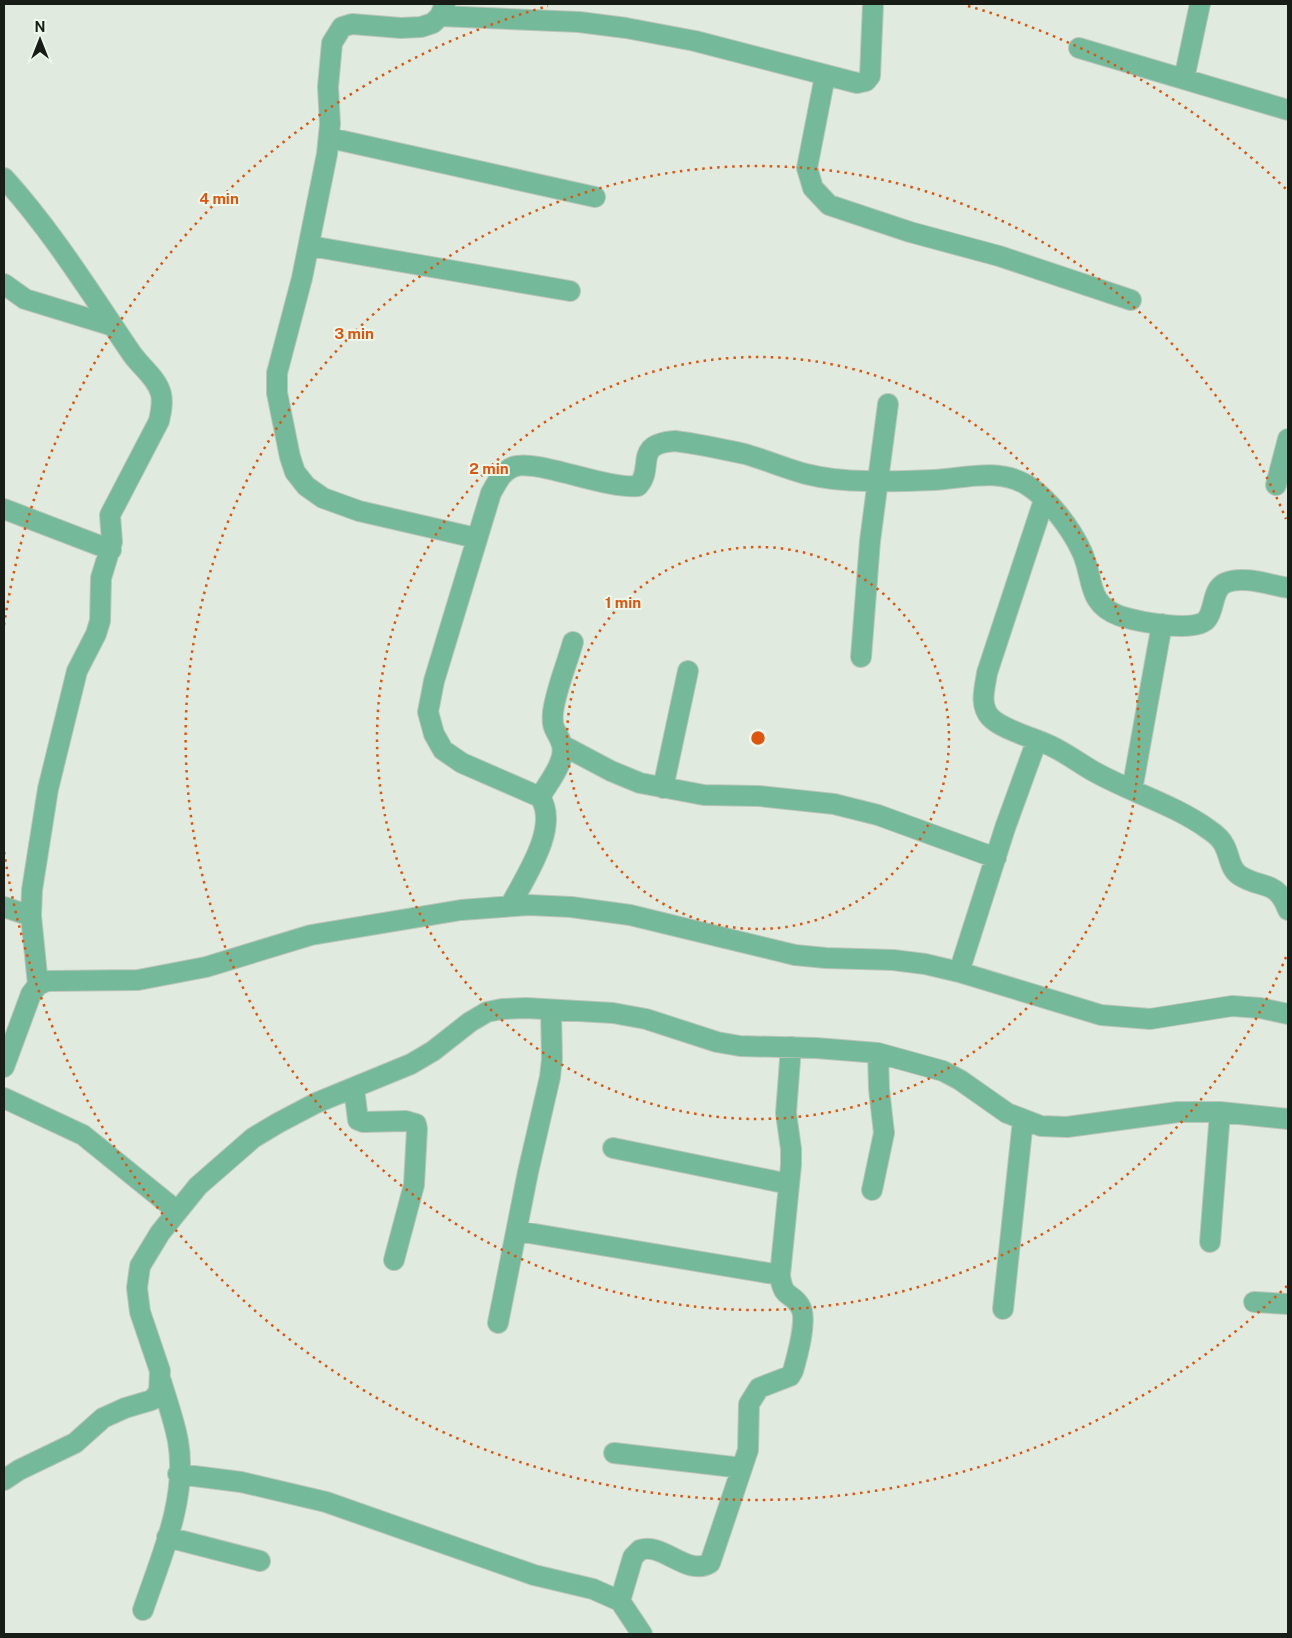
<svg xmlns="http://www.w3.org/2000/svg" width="1292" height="1638" viewBox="0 0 1292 1638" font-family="'Public Sans',sans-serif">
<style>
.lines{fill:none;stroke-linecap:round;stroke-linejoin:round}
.minor-casing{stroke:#bcc5ba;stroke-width:22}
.minor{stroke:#73b99a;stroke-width:20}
.ring{fill:none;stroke:#de560d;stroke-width:2.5;stroke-dasharray:2.5 5}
.centre{fill:#de560d;stroke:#edf8ec;stroke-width:2.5}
.ring-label{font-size:15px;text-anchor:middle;font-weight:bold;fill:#de560d;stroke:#edf8ec;stroke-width:4;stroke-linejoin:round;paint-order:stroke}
</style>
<rect width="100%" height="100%" fill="#e0eade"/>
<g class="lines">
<defs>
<path id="minor" d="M 445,4 L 440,16 L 433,23 L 421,27 L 401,28 L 352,24 L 342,27 L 332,43 L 328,87 L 330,124 L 327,154 L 302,278 L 277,373 L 277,393 L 290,457 L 295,472 L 306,486 L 323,498 L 359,511 L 476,538
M 440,16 L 579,22 L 626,28 L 695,41 L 857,83 L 866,81 L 870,76 L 873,4
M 1079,48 L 1288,110
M 825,76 L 807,168 L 813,188 L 829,205 L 910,232 L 999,256 L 1131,300
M 1184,79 L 1200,4
M 330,138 L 595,197
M 4,178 C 53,232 91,294 132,354 C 141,367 157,378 161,394 C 163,403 161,412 159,421 L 110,515 L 112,542 L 101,578 L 100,621 L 96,634 L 77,671 L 48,789 L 32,890 L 31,916 L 38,985
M 310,246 L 570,291
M 4,284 L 25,299 L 113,326
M 1276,485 L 1288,439
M 1044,500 L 987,673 C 985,688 979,704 990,717 C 1002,730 1035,738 1051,746 C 1066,753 1079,763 1093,771 C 1130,792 1175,805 1208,829 C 1214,833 1221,838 1224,845 C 1230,855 1229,868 1239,875 C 1261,890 1276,878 1288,910
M 4,509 L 111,550
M 861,657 L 870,541 L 888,404
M 562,745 L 611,771 L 640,783 L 704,795 L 759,796 L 834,804 L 878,815 L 996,858
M 663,788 L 688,671
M 1132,790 L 1162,624
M 540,797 C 548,783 566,762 562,745 C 558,730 551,732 553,712 C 556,689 567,664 573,642
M 510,906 C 525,877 560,827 540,797 L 462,763 L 443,750 L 434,734 L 428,712 L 434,681 L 491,493 C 497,483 501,472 513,467 C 535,458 607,490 638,486 C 655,468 632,444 675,441 C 698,444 722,449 745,454 C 766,460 786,469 806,474 C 826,479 846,481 866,481 C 889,482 912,481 934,480 C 965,478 999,468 1027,485 C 1049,499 1071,528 1082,552 C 1094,578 1086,604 1120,616 C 1136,621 1197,634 1207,619 C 1215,609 1212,589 1225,583 C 1243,575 1270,585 1288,588
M 4,907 L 31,916
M 959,972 L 1005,828 L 1037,740
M 4,1067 L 31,994 L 38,985 L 47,981 L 138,980 L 206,967 L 311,935 L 461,910 L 529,905 L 571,907 L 630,915 L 795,955 L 826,958 L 893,960 L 925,964 L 959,972 L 1101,1015 L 1150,1019 L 1232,1006 L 1260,1008 L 1288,1014
M 354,1088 L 358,1120 L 363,1122 L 406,1121 L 416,1124 L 417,1129 L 414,1185 L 394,1260
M 4,1098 L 83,1135 L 177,1211
M 613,1148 L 789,1184
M 872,1190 L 884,1133 L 879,1089 L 878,1053
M 517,1231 L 780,1275
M 1210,1242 L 1220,1112
M 1254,1302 L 1288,1304
M 1003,1309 L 1023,1120
M 498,1323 L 528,1172 L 550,1077 L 552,1059 L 551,1010
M 614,1453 L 742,1468
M 178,1474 L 241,1482 L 326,1502 L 534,1575 L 593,1589 L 620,1601 L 642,1634
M 4,1480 L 19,1470 L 75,1443 L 103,1418 L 125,1408 L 152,1400 L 159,1392 L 160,1371 L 140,1312 L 137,1288 L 140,1266 L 160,1233 L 198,1186 L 253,1138 L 278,1123 L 316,1103 L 411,1064 L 433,1051 L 470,1022 L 487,1012 L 502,1009 L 526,1008 L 613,1013 L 646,1019 L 717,1042 L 740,1046 L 816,1048 L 878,1053 L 943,1071 L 960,1080 L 1007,1113 L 1041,1126 L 1067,1127 L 1178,1112 L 1220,1112 L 1288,1119
M 167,1537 L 260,1561
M 620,1601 L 633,1557 L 640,1550 C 663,1542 687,1577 710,1563 L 748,1450 L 749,1404 L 759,1388 L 790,1376 L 793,1371 C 797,1357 808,1318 800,1306 C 791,1291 783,1300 780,1275 L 791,1165 L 791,1149 L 786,1113 L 791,1047
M 143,1610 C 161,1557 188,1498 178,1441 C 174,1420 167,1401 161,1381"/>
</defs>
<!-- minor casing -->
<use href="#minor" class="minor-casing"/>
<!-- minor -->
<use href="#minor" class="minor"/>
</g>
<!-- distance rings -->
<g class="ring">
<circle cx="758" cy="738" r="191"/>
<circle cx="758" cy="738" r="381"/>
<path d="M1286 957A572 572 0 1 1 1286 519"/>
<path d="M1287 1286A762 762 0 0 1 4 851M4 625A762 762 0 0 1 548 6M968 6A762 762 0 0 1 1287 190"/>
</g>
<circle cx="758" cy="738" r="8" class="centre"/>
<g class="ring-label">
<text x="219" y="204">4 min</text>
<text x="354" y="339">3 min</text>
<text x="489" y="474">2 min</text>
<text x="623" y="608">1 min</text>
</g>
<!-- border -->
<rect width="1292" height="1638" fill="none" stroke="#191d18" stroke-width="10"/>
<!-- north arrow -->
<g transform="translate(40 40)" stroke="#edf8ec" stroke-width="4" paint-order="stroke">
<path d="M0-4L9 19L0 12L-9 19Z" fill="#191d18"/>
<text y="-8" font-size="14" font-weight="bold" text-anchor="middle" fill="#191d18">N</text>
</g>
</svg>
